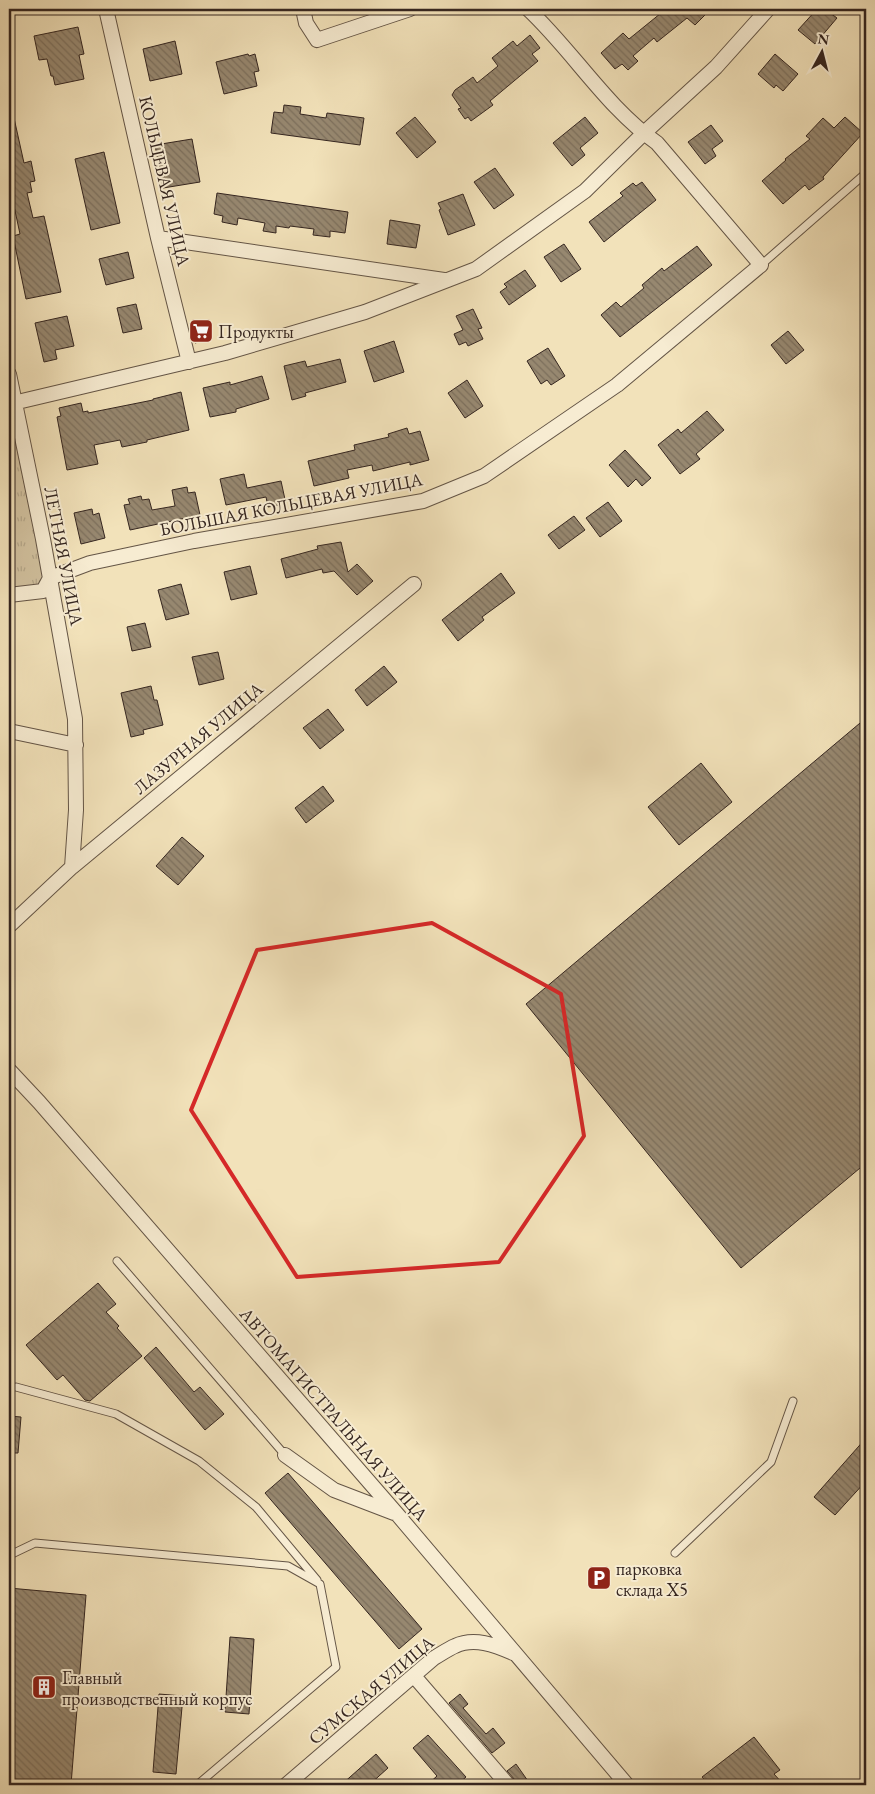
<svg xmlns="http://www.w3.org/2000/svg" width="875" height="1794" viewBox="0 0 875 1794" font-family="'EB Garamond',serif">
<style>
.grass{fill:url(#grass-tufts);stroke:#847460}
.building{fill:url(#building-back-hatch);stroke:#352620}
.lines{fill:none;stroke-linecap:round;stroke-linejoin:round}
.service-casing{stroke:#645546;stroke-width:9}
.minor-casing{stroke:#645546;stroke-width:16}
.service{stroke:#f7ecd2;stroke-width:7}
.minor{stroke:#f7ecd2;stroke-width:14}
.marked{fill:none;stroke:#d62828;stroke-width:4;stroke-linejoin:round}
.labels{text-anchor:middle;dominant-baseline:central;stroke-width:4;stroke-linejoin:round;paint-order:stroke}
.street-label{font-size:18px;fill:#352620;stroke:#f7ecd2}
.poi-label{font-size:18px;fill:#352620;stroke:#f7ecd2;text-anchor:start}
</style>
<defs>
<pattern id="grass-tufts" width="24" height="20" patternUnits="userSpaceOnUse" patternTransform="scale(1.25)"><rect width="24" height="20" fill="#d2c2a0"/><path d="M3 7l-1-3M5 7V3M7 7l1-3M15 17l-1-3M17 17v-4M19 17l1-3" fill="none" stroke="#b5a78a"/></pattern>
<pattern id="building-back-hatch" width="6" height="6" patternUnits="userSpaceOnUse" patternTransform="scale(1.25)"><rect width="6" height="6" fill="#978870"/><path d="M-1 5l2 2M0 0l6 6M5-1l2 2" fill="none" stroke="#7c6f5c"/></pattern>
</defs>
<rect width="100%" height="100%" fill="#f2e2ba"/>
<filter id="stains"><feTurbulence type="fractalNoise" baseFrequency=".004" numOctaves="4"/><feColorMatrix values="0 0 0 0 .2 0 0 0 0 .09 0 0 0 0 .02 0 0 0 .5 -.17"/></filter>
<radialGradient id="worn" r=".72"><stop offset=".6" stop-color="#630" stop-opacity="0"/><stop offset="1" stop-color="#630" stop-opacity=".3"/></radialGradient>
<!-- grass -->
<path class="grass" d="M 12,425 L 48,595 L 9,600 L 9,426 Z"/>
<!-- building -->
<path class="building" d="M 666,9 L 711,9 L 695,25 L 687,18 L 657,42 L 654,38 L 633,56 L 638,61 L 628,70 L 622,64 L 615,69 L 601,53 L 623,33 L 629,39 Z
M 817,9 L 825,9 L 837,18 L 815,44 L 798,30 Z
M 78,27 L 84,54 L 79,55 L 84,79 L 55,85 L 53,76 L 51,76 L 47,59 L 39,60 L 34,36 Z
M 530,35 L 540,48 L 532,54 L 538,61 L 490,101 L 493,105 L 471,121 L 468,117 L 465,119 L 458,109 L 461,108 L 452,95 L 455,90 L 473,77 L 477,83 L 498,66 L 492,58 L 513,41 L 517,46 Z
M 175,41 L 182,74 L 150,81 L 143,49 Z
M 248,54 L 249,56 L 255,54 L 259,71 L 254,72 L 257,86 L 224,94 L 216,62 Z
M 775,54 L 798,74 L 783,91 L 776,85 L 774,88 L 758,74 Z
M 284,105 L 301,107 L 300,114 L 326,118 L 327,113 L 364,118 L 360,145 L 271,133 L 274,112 L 283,113 Z
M 415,117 L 436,142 L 417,158 L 396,133 Z
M 585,117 L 598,133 L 580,148 L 585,155 L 572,166 L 553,143 Z
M 845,117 L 863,133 L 823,177 L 824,179 L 809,190 L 805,185 L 783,204 L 762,181 L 786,160 L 785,159 L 810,139 L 806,136 L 823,118 L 834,128 Z
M 9,118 L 14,118 L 24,163 L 31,161 L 35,181 L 30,182 L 32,192 L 27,193 L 33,218 L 44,216 L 61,292 L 26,299 L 13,236 L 20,234 L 14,206 L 9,207 Z
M 711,125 L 723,141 L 712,149 L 716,156 L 705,164 L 688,142 Z
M 192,139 L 200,182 L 163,188 L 155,145 Z
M 104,152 L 120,223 L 91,230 L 75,159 Z
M 495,168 L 514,195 L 494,209 L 474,182 Z
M 642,182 L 656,200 L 604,242 L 589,222 L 623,196 L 620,193 L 633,183 L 636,186 Z
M 217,193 L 348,212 L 345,233 L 330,231 L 330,237 L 313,235 L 314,229 L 290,226 L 289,228 L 276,226 L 276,233 L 263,231 L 265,223 L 238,218 L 237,225 L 222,222 L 223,216 L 214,214 Z
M 463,194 L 475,225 L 448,235 L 439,210 L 441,209 L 438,203 Z
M 390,220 L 420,225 L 416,248 L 387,244 Z
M 564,244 L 581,269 L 561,282 L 544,257 Z
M 697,246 L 712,265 L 620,337 L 601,315 L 616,302 L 621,307 L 644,288 L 642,285 L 662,268 L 664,271 Z
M 128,252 L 134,278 L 106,285 L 99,259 Z
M 525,270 L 536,286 L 509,305 L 500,292 L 507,287 L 504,284 Z
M 136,304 L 142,329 L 123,333 L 117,308 Z
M 473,309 L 482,328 L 478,329 L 483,339 L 468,346 L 466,342 L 459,345 L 454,334 L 463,330 L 456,316 Z
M 67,316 L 74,346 L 55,350 L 57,359 L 44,362 L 35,323 Z
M 204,320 L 209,339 L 195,343 L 190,323 Z
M 788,331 L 804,350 L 786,364 L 771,345 Z
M 394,341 L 404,372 L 374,382 L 364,351 Z
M 548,348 L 565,376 L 551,385 L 547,380 L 541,384 L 527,361 Z
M 340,359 L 346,382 L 305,393 L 306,396 L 292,400 L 284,366 L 305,361 L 307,367 Z
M 262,376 L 269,399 L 236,409 L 236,412 L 210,417 L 203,388 L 230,382 L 230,385 Z
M 467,380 L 483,406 L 465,418 L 448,393 Z
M 181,392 L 189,430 L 147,440 L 147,442 L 122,447 L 120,440 L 94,445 L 98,464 L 67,470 L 57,417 L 61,416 L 59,408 L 81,403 L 83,412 L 88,411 L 88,413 L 153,400 L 153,399 Z
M 707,411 L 724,430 L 696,454 L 700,459 L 680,474 L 658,445 L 678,429 L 681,433 Z
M 407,428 L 409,434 L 420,431 L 429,460 L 410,465 L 410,462 L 373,471 L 372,465 L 347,470 L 349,478 L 314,486 L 308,461 L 355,450 L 354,445 L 389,437 L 388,434 Z
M 625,450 L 651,478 L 642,486 L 636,479 L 628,487 L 609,465 Z
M 244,474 L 247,488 L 281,481 L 286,504 L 268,507 L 266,497 L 226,505 L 220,479 Z
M 187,487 L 188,493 L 195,492 L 200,515 L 130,530 L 124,505 L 130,504 L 128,499 L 141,496 L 142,500 L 149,499 L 152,510 L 175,506 L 172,490 Z
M 608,502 L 622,521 L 600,537 L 586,518 Z
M 92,509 L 93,515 L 99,513 L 105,538 L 81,544 L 74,513 Z
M 574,516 L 585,530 L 559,549 L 548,535 Z
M 341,542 L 348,572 L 357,564 L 373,581 L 357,595 L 334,571 L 323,573 L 322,569 L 286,578 L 281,559 L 318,549 L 317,546 Z
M 250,566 L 257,594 L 231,600 L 224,572 Z
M 501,573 L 515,593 L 482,617 L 484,620 L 458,641 L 442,620 Z
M 181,584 L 189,614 L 166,620 L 158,590 Z
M 145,623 L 151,647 L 132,651 L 127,627 Z
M 218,652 L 224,679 L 199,685 L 192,657 Z
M 384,666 L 397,682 L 367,706 L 355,690 Z
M 151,686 L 154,700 L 157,700 L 163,725 L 143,730 L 144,734 L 131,737 L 121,693 Z
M 328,709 L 344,730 L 320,749 L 303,728 Z
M 866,718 L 866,1163 L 741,1268 L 526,1004 Z
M 701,763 L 732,802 L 679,845 L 648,807 Z
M 323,786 L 334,801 L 306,823 L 295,808 Z
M 182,837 L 204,856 L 178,885 L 156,866 Z
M 98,1283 L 116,1304 L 106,1312 L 119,1326 L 117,1328 L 142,1356 L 90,1401 L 85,1400 L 63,1375 L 57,1380 L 26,1345 Z
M 156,1347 L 194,1392 L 200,1387 L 224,1414 L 205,1430 L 144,1358 Z
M 9,1416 L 21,1417 L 18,1453 L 9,1453 Z
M 866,1438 L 866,1481 L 835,1515 L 814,1497 Z
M 288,1473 L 422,1629 L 399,1649 L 265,1493 Z
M 9,1588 L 86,1595 L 71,1785 L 9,1780 Z
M 230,1637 L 254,1639 L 249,1714 L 225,1712 Z
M 159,1694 L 183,1696 L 176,1774 L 153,1772 Z
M 460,1694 L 468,1704 L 463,1708 L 486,1734 L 493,1728 L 505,1743 L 492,1753 L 449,1703 Z
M 428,1735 L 466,1777 L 457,1785 L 427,1785 L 437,1776 L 413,1748 Z
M 754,1737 L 780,1770 L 774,1774 L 784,1785 L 709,1785 L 702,1777 Z
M 376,1754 L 388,1768 L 369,1785 L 341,1785 Z
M 516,1764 L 528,1781 L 522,1785 L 517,1785 L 515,1780 L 507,1771 Z"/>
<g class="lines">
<defs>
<path id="service" d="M 761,265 L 866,173
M 117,1261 L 285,1455
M 16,1387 L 116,1414 L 199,1461 L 256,1507 L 317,1580
M 675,1553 L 771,1462 L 793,1401
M 9,1554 L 12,1554 L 35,1543 L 288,1566 L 320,1584 L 336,1667 L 197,1785"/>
<path id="minor" d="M 106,9 L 158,238 L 189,362
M 303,9 L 306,23 L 317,40 L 410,9
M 158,238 L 444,280
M 9,374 L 43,539 L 75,719 L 76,810 L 72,867
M 9,404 L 225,353 L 365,312 L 476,269 L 585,191 L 644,133 L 716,67 L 768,9
M 9,595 L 43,591 L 50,578 L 90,563 L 194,541 L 423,501 L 484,476 L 617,385 L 761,265 L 657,143 C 606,107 573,51 528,9
M 9,731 L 76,745
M 9,926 L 72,867 L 414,584
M 9,1070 L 39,1102 L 397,1514 L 627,1785
M 285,1455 L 334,1490 L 394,1513
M 414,1676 L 508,1785
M 286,1785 L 434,1658 C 441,1654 448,1649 455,1646 C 474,1637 495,1645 513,1653"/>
</defs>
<!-- service casing -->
<use href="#service" class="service-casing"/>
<!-- minor casing -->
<use href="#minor" class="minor-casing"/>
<!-- service -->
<use href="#service" class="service"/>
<!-- minor -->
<use href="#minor" class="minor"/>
</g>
<!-- marked area -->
<path class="marked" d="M 432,923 L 561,994 L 584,1136 L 499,1262 L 297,1277 L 191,1110 L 257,950 Z"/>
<!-- icons -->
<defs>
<symbol id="supermarket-square" viewBox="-11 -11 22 22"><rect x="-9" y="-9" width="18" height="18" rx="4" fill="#8f2418" stroke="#f7ecd2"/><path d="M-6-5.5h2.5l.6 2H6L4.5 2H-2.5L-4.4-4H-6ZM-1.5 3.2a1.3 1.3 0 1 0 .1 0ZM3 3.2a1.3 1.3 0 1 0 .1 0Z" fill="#fff"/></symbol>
<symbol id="parking-square" viewBox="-11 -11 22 22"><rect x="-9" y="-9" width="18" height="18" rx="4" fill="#8f2418" stroke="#f7ecd2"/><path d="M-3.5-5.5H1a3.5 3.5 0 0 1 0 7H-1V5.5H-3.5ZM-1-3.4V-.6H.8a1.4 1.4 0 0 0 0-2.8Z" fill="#fff"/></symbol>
<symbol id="building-square" viewBox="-11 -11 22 22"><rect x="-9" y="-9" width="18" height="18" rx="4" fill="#8f2418" stroke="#f7ecd2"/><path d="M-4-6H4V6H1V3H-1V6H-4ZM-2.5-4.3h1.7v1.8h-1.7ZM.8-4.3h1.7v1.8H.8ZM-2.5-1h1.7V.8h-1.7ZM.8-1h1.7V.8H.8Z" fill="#fff"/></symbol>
</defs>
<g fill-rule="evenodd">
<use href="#supermarket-square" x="187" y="317" width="28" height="28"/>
<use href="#parking-square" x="585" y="1564" width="28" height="28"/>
<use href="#building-square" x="30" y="1673" width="28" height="28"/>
</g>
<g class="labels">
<!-- street labels -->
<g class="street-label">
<text transform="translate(165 181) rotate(77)">КОЛЬЦЕВАЯ УЛИЦА</text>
<text transform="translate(291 504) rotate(-11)">БОЛЬШАЯ КОЛЬЦЕВАЯ УЛИЦА</text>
<text transform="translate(64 556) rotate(79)">ЛЕТНЯЯ УЛИЦА</text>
<text transform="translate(198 738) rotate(-40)">ЛАЗУРНАЯ УЛИЦА</text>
<text transform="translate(334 1414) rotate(49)">АВТОМАГИСТРАЛЬНАЯ УЛИЦА</text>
<text transform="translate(371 1690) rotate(-40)">СУМСКАЯ УЛИЦА</text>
</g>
<!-- poi labels -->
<g class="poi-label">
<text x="218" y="331">Продукты</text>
<text x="616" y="1568">парковка<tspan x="616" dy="21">склада X5</tspan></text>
<text x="62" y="1677">Главный<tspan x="62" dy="21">производственный корпус</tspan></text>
</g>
</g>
<!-- margin -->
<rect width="875" height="1794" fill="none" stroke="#f2e2ba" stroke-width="30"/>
<rect x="10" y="10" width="855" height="1774" fill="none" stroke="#352620" stroke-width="2.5"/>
<rect x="15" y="15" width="845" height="1764" fill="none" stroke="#352620"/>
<!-- north arrow -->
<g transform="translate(822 52) rotate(7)" stroke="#f7ecd2" stroke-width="4" paint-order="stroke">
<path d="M0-4L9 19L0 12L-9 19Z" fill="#352620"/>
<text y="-8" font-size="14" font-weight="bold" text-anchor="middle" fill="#352620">N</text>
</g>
<rect width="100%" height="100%" filter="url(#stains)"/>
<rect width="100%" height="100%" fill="url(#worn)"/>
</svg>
